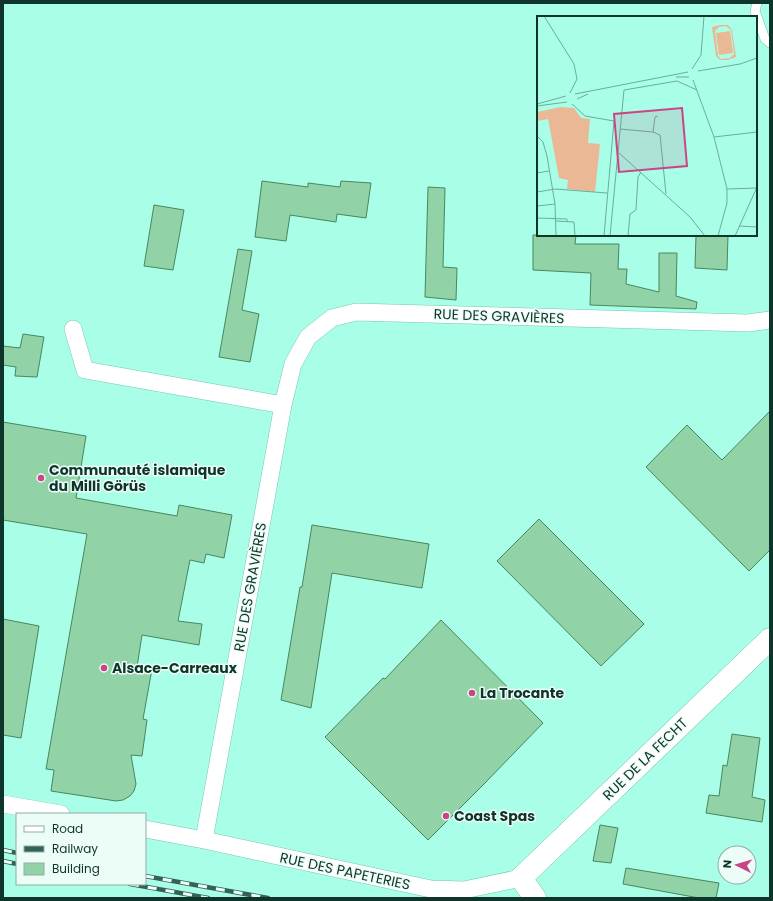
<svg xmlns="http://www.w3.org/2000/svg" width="773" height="901" viewBox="0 0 773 901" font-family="Poppins,sans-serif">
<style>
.building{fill:#91d2a7;stroke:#48875f}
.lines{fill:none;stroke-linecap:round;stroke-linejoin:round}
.service-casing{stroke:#73c8b1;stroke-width:10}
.minor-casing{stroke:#73c8b1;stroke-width:18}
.tertiary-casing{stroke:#73c8b1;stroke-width:23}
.service{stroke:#fff;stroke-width:9}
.minor{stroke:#fff;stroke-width:17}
.tertiary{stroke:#fff;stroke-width:22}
.rail-casing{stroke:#326356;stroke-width:4.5}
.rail{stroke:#ecfcf6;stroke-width:3;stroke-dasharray:9;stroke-linecap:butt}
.poi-dot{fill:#cb4585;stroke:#ecfcf6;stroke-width:1.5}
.labels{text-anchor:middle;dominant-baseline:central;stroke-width:3;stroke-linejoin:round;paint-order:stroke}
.street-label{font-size:14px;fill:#0f342b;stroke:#ecfcf6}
.poi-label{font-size:14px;font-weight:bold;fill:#0f342b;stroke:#ecfcf6;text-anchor:start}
.inset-road{fill:none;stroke:#6bad9b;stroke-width:1}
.view{fill:#cb4585;fill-opacity:0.15;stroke:#cb4585;stroke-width:2}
.inset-edge{fill:none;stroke:#0f342b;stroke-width:2}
</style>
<rect width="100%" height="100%" fill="#a8fee6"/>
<!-- building -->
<path class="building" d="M 262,181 L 308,187 L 308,183 L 340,187 L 341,181 L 371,183 L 366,218 L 337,214 L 336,222 L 290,215 L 286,241 L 255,237 Z
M 428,187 L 445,188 L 443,267 L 457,268 L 456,300 L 425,297 Z
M 154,205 L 184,210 L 173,270 L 144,266 Z
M 533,235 L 576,235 L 575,244 L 619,244 L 618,269 L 627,269 L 626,284 L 659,292 L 659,253 L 677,253 L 676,296 L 697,302 L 696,309 L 590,305 L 591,273 L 533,270 Z
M 696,235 L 728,235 L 727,270 L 695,268 Z
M 238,249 L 252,251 L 242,310 L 259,314 L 250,362 L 219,357 Z
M 23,334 L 44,337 L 37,377 L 15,376 L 16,367 L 3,365 L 3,346 L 20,348 Z
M 770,411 L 770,550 L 749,571 L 646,467 L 687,425 L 722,460 Z
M 3,422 L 86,436 L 76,498 L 177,516 L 179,505 L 232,515 L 224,558 L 206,554 L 204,563 L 190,560 L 178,621 L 202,624 L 199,645 L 142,635 L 137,667 L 152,669 L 143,719 L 147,720 L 142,756 L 131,755 L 136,784 L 134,791 L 130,796 L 123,800 L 116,801 L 51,791 L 54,770 L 46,769 L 87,534 L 3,520 Z
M 539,519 L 644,624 L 601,666 L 497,561 Z
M 312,525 L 429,544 L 422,588 L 332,573 L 311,708 L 281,700 L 300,587 L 302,587 Z
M 3,619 L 39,626 L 21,738 L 3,735 Z
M 441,620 L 543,723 L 485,783 L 428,840 L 325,737 L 383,678 L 385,679 Z
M 732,734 L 760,738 L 752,797 L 765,800 L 762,822 L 706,813 L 709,795 L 719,796 L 723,765 L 727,766 Z
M 600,825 L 618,828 L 611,863 L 593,861 Z
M 626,868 L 719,883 L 716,898 L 699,898 L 623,884 Z"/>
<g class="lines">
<defs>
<path id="service" d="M 757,3 L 755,11 L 765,39 L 770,43"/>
<path id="minor" d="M 73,329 L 85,370 L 283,405
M 3,804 L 61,814
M 145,829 L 204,840 L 431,889 L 464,890 L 521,878
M 204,840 L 283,405 L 293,364 L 308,337 L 332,318 L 356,312 L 748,323 L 770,320"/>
<path id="tertiary" d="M 535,898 L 521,878 L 770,639"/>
</defs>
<!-- service casing -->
<use href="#service" class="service-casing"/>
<!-- minor casing -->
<use href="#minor" class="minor-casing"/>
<!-- tertiary casing -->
<use href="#tertiary" class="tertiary-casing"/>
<!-- service -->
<use href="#service" class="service"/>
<!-- minor -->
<use href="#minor" class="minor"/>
<!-- tertiary -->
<use href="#tertiary" class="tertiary"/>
<defs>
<path id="rail" d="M 3,850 L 17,853
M 3,861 L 17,864
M 145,876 L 268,898
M 130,884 L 208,898"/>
</defs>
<!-- rail casing -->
<use href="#rail" class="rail-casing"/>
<!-- rail -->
<use href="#rail" class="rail"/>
</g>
<!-- markers -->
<g class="poi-dot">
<circle cx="41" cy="478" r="4"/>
<circle cx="104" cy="668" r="4"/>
<circle cx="472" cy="693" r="4"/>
<circle cx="446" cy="816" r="4"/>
</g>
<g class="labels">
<!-- street labels -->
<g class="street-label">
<text transform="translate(499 316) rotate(2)">RUE DES GRAVIÈRES</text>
<text transform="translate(250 587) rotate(-80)">RUE DES GRAVIÈRES</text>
<text transform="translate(645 759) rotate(-44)">RUE DE LA FECHT</text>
<text transform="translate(345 871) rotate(12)">RUE DES PAPETERIES</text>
</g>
<!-- poi labels -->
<g class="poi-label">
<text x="49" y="470">Communauté islamique<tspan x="49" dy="16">du Milli Görüs</tspan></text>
<text x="112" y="668">Alsace-Carreaux</text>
<text x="480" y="693">La Trocante</text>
<text x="454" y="816">Coast Spas</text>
</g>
</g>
<!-- overview -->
<g transform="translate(537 16)">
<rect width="220" height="220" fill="#a8fee6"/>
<path d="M 183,9 L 191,9 L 195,14 L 199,41 L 191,44 L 183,44 L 179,40 L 175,11 ZM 189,10 L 194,14 L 197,38 L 193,42 L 184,43 L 181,40 L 178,15 L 182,11 ZM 193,15 L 196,37 L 182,39 L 179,17 ZM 24,91 L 37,92 L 44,102 L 53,103 L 51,127 L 63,128 L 58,176 L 30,173 L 31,164 L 22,162 L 11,103 L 0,105 L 0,96 Z" fill="#ebb896" fill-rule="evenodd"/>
<path class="inset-road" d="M 7,0 L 37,48 L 40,63 L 33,77M 155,53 L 164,39 L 167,0M 161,55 L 203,48 L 220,42M 139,61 L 152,61M 156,64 L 177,121 L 190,173 L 190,187 L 181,220M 38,78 L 151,56M 40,83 L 51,78M 0,88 L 29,80M 35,88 L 48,100 L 77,105 L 67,220M 0,90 L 30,86M 83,113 L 116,116 L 123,119 L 129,178M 116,116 L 118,101 L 121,100M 0,120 L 6,126 L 10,140 L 18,188 L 19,220M 177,121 L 220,116M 82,137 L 153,201 L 168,220M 0,157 L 12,155M 190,173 L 220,172M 0,176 L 18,173 L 70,177M 0,190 L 18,188M 0,202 L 30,203 L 30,205M 19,205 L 37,206 L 38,220M 202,210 L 220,211M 73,220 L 87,74 L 140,65 L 160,74M 91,220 L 93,198 L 99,194 L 101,161 L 104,156M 198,220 L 220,171"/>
<path class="view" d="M 145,92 L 150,150 L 82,156 L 77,98 Z"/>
<rect width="220" height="220" class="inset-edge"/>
</g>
<!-- border -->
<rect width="773" height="901" fill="none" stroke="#0f342b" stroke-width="8"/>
<!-- legend -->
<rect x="16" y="813" width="130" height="72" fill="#ecfcf6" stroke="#94aca5"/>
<rect x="24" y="826" width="20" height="6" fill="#ffffff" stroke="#94aca5"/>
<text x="52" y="833" font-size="12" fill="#0f342b">Road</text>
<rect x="24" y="846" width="20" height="6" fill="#326356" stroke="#94aca5"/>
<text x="52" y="853" font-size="12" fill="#0f342b">Railway</text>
<rect x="24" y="863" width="20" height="12" fill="#91d2a7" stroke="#94aca5"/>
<text x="52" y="873" font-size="12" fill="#0f342b">Building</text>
<!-- north arrow -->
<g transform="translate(737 865) rotate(275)"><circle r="19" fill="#ecfcf6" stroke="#94aca5"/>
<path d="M0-3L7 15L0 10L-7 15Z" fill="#cb4585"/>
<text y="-6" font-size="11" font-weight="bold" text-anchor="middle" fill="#0f342b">N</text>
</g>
</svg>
